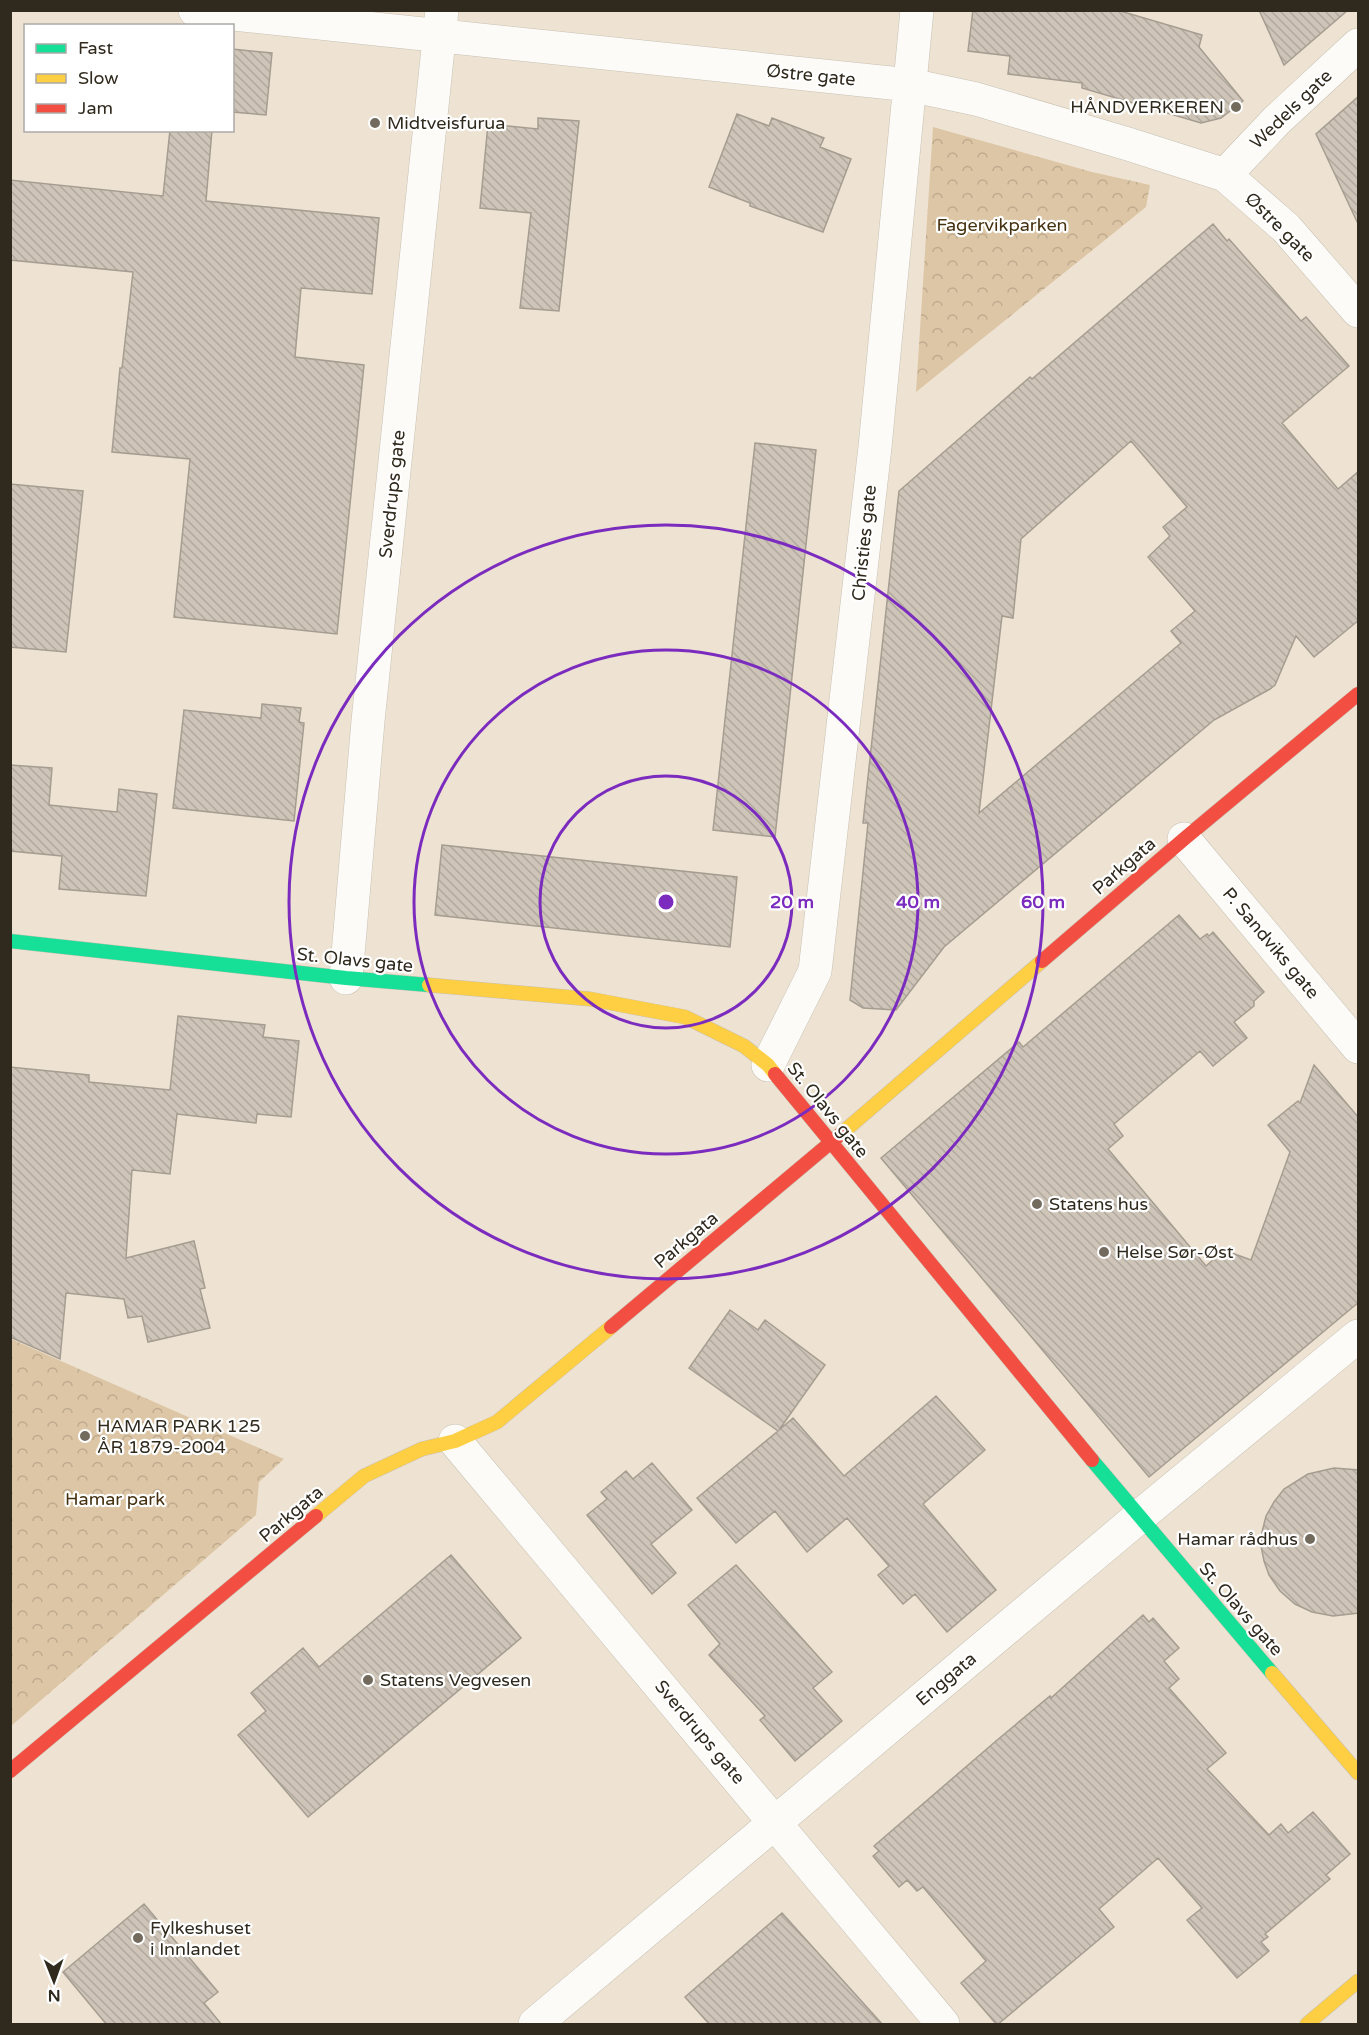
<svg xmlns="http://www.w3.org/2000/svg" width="1369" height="2035" viewBox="0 0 1369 2035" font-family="'Varela Round',sans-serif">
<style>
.forest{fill:url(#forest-crowns)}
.building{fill:url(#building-back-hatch);stroke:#a69d91;stroke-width:1.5;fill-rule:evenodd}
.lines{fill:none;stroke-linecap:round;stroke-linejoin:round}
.street-casing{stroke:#c8c0b3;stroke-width:34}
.fast-casing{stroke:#c8c0b3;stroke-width:15}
.slow-casing{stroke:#c8c0b3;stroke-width:15}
.jam-casing{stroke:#c8c0b3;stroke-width:15}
.street{stroke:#fcfbf8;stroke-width:33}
.fast{stroke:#16e098;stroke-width:14}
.slow{stroke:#ffcf43;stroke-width:14}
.jam{stroke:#f24e42;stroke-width:14}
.ring{fill:none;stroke:#7b2cbf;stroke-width:3}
.poi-dot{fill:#726a5c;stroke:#fff;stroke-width:2}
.labels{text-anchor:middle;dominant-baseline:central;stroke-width:4.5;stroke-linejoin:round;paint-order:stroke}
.street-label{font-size:18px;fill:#30291d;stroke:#fff}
.poi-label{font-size:18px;fill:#30291d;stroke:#fff;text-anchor:start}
.park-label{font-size:18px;fill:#45300f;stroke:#fff}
.centre{fill:#7b2cbf;stroke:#fff;stroke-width:3}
.ring-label{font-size:18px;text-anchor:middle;font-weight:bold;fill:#7b2cbf;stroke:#fff;stroke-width:4.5;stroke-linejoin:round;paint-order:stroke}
</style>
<defs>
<pattern id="forest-crowns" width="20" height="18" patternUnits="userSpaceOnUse" patternTransform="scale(1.5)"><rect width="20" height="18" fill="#ddc6a5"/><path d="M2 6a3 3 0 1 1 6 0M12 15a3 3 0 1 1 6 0" fill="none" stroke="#beaa8e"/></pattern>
<pattern id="building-back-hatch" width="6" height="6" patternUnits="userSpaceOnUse" patternTransform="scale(1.5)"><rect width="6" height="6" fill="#cec5b8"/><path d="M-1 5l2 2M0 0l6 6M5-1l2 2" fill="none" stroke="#b1a99e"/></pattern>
</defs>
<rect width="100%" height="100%" fill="#eee3d2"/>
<!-- forest -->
<path class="forest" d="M 933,127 L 1092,172 L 1150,185 L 1146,207 L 916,392 Z
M 11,1339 L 284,1459 L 259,1482 L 256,1515 L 11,1726 Z"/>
<!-- building -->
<path class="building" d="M 973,10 L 1117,10 L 1202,35 L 1199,47 L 1243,101 L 1221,118 L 1201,123 L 1082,88 L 1082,83 L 1008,74 L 1010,56 L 968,51 Z
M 1259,10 L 1348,10 L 1284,65 Z
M 232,49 L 272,53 L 266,115 L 232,112 Z
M 1359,96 L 1359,226 L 1316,134 Z
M 737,114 L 769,126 L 772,118 L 824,138 L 820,147 L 851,159 L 823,232 L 750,206 L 750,203 L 709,187 Z
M 538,118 L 579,121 L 559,311 L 520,308 L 531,213 L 480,208 L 488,124 L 538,129 Z
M 170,130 L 212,130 L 206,201 L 379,218 L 372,294 L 301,288 L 295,357 L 364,365 L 337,634 L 174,617 L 190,459 L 112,452 L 120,368 L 122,368 L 133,272 L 10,260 L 10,180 L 163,196 Z
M 1213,224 L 1227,241 L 1229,239 L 1301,321 L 1306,317 L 1349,366 L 1282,423 L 1338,489 L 1359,471 L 1359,620 L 1314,657 L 1296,636 L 1275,685 L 1270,689 L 1214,720 L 944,947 L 896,1010 L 863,1008 L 850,1000 L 868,823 L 863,823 L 899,491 L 1030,377 L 1032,379 ZM 1131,441 L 1187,507 L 1163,527 L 1170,536 L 1148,557 L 1195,611 L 1171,631 L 1181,643 L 979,813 L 1002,616 L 1013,618 L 1021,539 Z
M 755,443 L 816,450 L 775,837 L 713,830 Z
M 10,484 L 83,491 L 66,652 L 10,647 Z
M 262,704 L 301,708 L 299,722 L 304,723 L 294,821 L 173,808 L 184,710 L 261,718 Z
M 10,765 L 52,768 L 49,805 L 117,812 L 119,789 L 157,794 L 146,896 L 59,889 L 62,856 L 10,851 Z
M 442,845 L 737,877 L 730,947 L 435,915 Z
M 1179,915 L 1200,939 L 1207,934 L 1209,936 L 1213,932 L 1264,992 L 1254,1001 L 1254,1006 L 1234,1022 L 1247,1038 L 1213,1066 L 1200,1051 L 1114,1124 L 1123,1136 L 1108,1149 L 1206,1266 L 1224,1250 L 1251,1260 L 1290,1152 L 1268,1125 L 1298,1101 L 1300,1103 L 1314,1065 L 1359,1118 L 1359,1302 L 1149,1477 L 881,1158 L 1019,1042 L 1023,1047 Z
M 178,1016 L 265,1025 L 263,1037 L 299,1041 L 291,1117 L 257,1114 L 256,1123 L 177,1114 L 170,1174 L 132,1170 L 126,1258 L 194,1241 L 205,1288 L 200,1289 L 210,1328 L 148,1342 L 142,1316 L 128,1318 L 124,1299 L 66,1293 L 60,1359 L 10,1337 L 10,1067 L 89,1075 L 89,1082 L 170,1090 Z
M 730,1310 L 758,1330 L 765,1320 L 825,1365 L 779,1430 L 793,1418 L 844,1476 L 936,1396 L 985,1450 L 923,1504 L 996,1590 L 947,1632 L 915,1594 L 903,1604 L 878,1575 L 889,1566 L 847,1518 L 807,1552 L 775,1511 L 736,1543 L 697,1498 L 778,1431 L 689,1368 Z
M 652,1463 L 692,1510 L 651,1544 L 676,1573 L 652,1594 L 587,1515 L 607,1499 L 601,1492 L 626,1471 L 633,1479 Z
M 1334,1468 L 1359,1470 L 1359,1613 L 1333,1616 L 1312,1612 L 1295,1604 L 1280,1591 L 1269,1575 L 1264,1561 L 1261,1546 L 1262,1532 L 1266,1516 L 1274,1502 L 1284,1489 L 1308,1474 Z
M 451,1555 L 521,1638 L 308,1817 L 238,1735 L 266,1711 L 251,1693 L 303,1648 L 319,1667 Z
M 736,1565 L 832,1672 L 813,1688 L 842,1721 L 795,1761 L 760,1720 L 765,1716 L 709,1655 L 720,1644 L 688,1605 Z
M 1143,1615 L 1149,1622 L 1153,1618 L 1179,1648 L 1164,1661 L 1179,1679 L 1169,1688 L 1226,1753 L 1207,1769 L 1269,1835 L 1281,1824 L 1288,1833 L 1313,1812 L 1350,1854 L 1326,1875 L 1330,1879 L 1265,1934 L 1268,1937 L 1261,1942 L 1269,1951 L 1237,1978 L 1187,1920 L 1202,1908 L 1158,1858 L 1099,1909 L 1114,1927 L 997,2025 L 961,1983 L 986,1961 L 923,1887 L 917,1891 L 907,1880 L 899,1887 L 873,1856 L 879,1851 L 874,1846 L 996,1741 L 1050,1696 L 1051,1698 Z
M 144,1904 L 218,1992 L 204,2003 L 222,2025 L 107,2025 L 63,1972 Z
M 782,1913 L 883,2025 L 710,2025 L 685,1997 Z"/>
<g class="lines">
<defs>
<path id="street" d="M 195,10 L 910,85 L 976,99 L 1128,144 L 1225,175 L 1286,228 L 1358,311
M 1225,175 L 1276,121 L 1358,45
M 1184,839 L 1358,1047
M 346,978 L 368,721 L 442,10
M 768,1065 L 815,971 L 875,447 L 917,10
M 455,1441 L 943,2024
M 535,2024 L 1139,1517 L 1358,1336"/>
<path id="fast" d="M 10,941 L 346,978 L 429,985
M 1092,1460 L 1272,1673"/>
<path id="slow" d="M 429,985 L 590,999 L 685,1017 L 744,1046 L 768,1065 L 775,1074
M 842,1133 L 1042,961
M 316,1516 L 364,1476 L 422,1449 L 455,1441 L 497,1422 L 611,1327
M 1272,1673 L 1358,1773
M 1307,2024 L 1358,1981"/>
<path id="jam" d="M 1042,961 L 1184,839 L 1358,694
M 775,1074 L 1092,1460
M 611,1327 L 842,1133
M 10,1771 L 316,1516"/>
</defs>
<!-- street casing -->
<use href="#street" class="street-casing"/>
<!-- fast casing -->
<use href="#fast" class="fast-casing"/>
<!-- slow casing -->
<use href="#slow" class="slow-casing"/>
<!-- jam casing -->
<use href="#jam" class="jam-casing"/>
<!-- street -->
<use href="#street" class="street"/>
<!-- fast -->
<use href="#fast" class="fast"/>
<!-- slow -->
<use href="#slow" class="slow"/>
<!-- jam -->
<use href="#jam" class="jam"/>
</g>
<!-- distance rings -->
<g class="ring">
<circle cx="666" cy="902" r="126"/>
<circle cx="666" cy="902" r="252"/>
<circle cx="666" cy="902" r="377"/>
</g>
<!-- markers -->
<g class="poi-dot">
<circle cx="1236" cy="107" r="6"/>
<circle cx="375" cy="123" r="6"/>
<circle cx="1037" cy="1204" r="6"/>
<circle cx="1104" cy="1252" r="6"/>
<circle cx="85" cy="1436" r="6"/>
<circle cx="1310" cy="1539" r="6"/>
<circle cx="368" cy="1680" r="6"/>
<circle cx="138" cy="1938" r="6"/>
</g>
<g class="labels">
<!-- street labels -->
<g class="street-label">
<text transform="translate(811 75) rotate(6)">Østre gate</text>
<text transform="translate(1291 109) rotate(-44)">Wedels gate</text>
<text transform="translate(1280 227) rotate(45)">Østre gate</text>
<text transform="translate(392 494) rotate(-84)">Sverdrups gate</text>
<text transform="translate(864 543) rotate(-84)">Christies gate</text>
<text transform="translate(1124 866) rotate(-41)">Parkgata</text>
<text transform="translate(1271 943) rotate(50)">P. Sandviks gate</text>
<text transform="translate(355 960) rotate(6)">St. Olavs gate</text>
<text transform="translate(828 1110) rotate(51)">St. Olavs gate</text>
<text transform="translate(686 1240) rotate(-40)">Parkgata</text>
<text transform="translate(291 1514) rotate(-40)">Parkgata</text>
<text transform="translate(1241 1609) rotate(49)">St. Olavs gate</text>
<text transform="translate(946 1679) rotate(-40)">Enggata</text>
<text transform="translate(700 1732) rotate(50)">Sverdrups gate</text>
</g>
<!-- poi labels -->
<g class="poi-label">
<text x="1224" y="107" text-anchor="end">HÅNDVERKEREN</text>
<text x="387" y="123">Midtveisfurua</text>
<text x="1049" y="1204">Statens hus</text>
<text x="1116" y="1252">Helse Sør-Øst</text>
<text x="97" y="1426">HAMAR PARK 125<tspan x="97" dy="21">ÅR 1879-2004</tspan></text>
<text x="1298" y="1539" text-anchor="end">Hamar rådhus</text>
<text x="380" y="1680">Statens Vegvesen</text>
<text x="150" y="1928">Fylkeshuset<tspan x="150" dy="21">i Innlandet</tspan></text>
</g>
<!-- park labels -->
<g class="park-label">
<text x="1002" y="225">Fagervikparken</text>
<text x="115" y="1499">Hamar park</text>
</g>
</g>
<circle cx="666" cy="902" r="9" class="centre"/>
<g class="ring-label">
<text x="792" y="908">20 m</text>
<text x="918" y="908">40 m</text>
<text x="1043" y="908">60 m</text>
</g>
<!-- border -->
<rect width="1369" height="2035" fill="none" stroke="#30291d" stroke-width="24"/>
<!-- legend -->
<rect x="24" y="24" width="210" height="108" fill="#ffffff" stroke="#aca9a5" stroke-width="1.5"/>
<rect x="36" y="44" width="30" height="9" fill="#16e098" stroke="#aca9a5" stroke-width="1.5"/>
<text x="78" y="54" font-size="18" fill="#30291d">Fast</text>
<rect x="36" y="74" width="30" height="9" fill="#ffcf43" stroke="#aca9a5" stroke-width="1.5"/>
<text x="78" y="84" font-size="18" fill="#30291d">Slow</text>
<rect x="36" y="104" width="30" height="9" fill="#f24e42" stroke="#aca9a5" stroke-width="1.5"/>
<text x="78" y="114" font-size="18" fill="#30291d">Jam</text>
<!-- north arrow -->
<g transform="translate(54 1981) rotate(179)" stroke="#ffffff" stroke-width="4.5" paint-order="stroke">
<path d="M0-4.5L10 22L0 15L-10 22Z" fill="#30291d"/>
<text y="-9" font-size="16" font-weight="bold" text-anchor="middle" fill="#30291d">N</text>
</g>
</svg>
